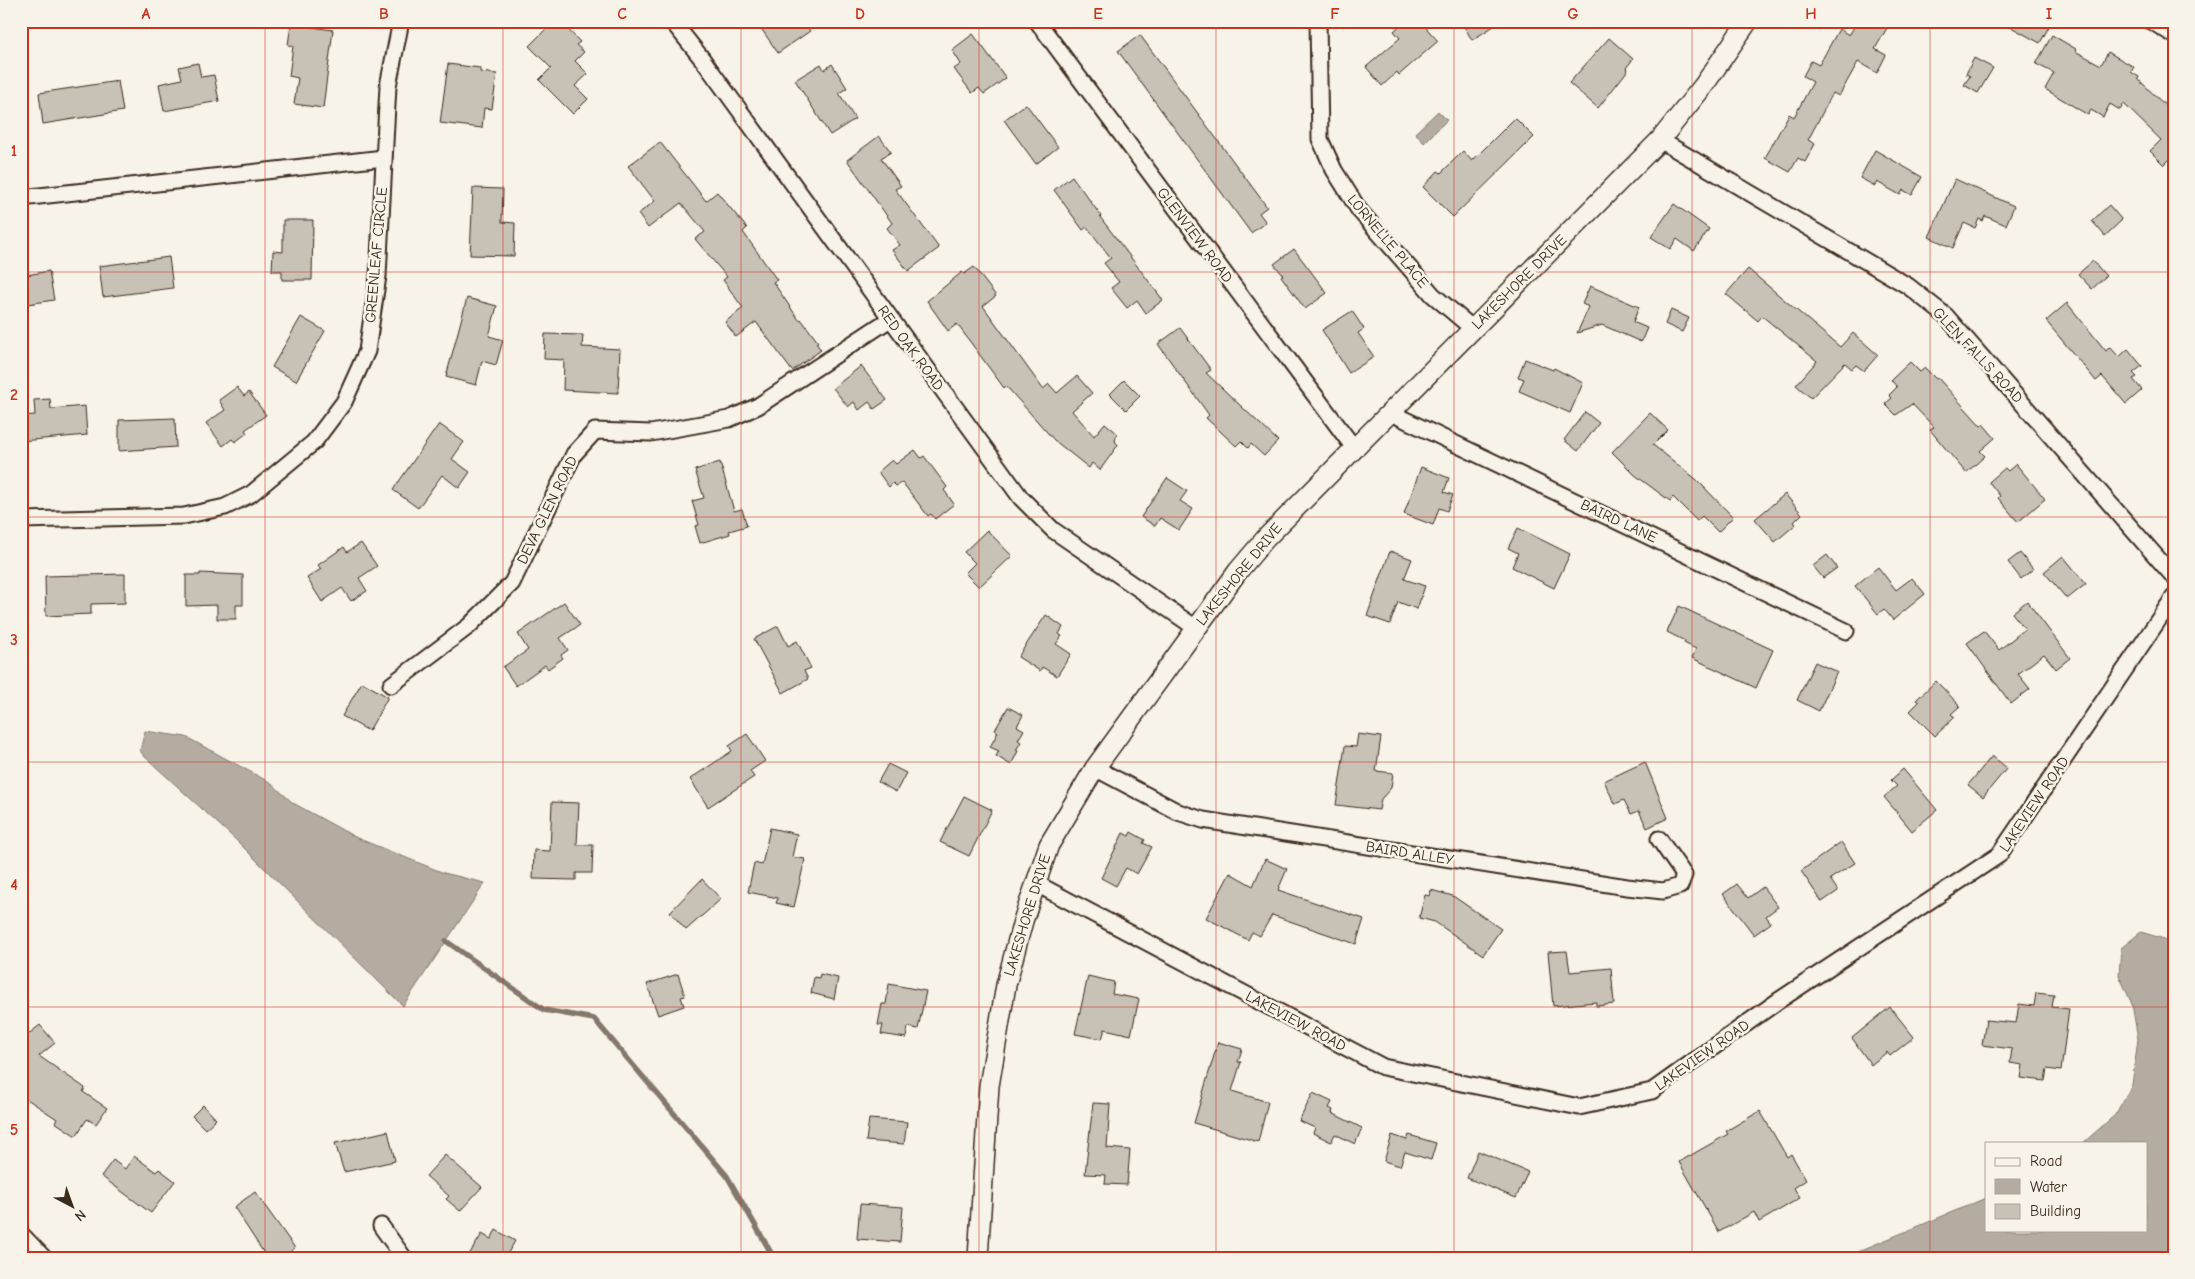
<svg xmlns="http://www.w3.org/2000/svg" width="2195" height="1279" viewBox="0 0 2195 1279" font-family="'Comic Neue',sans-serif">
<style>
.water{fill:#b4aca0;stroke:#84786c}
.lines{fill:none;stroke-linecap:round;stroke-linejoin:round}
.stream{stroke:#84786c;stroke-width:5.5}
.building{fill:#c8c1b6;stroke:#3b2a1e}
.minor-casing{stroke:#3b2a1e;stroke-width:19}
.tertiary-casing{stroke:#3b2a1e;stroke-width:22}
.minor{stroke:#f7f3e8;stroke-width:15}
.tertiary{stroke:#f7f3e8;stroke-width:19}
.grid{fill:none;stroke:#c8321e;stroke-width:1;stroke-opacity:0.55}
.labels{text-anchor:middle;dominant-baseline:central;stroke-width:5;stroke-linejoin:round;paint-order:stroke}
.street-label{font-size:15px;fill:#3b2a1e;stroke:#f7f3e8}
.neatline{fill:none;stroke:#c8321e;stroke-width:2}
.grid-label{font-size:16px;text-anchor:middle;font-weight:bold;fill:#c8321e}
</style>
<rect width="100%" height="100%" fill="#f7f3e8"/>
<filter id="ink" filterUnits="userSpaceOnUse"><feTurbulence type="fractalNoise" baseFrequency=".02" numOctaves="2"/><feDisplacementMap in="SourceGraphic" scale="10" xChannelSelector="R" yChannelSelector="G"/><feConvolveMatrix kernelMatrix="1 2 1 2 8 2 1 2 1" color-interpolation-filters="sRGB"/></filter>
<g filter="url(#ink)">
<!-- water -->
<path class="water" d="M 1438,111 L 1447,120 L 1424,143 L 1415,133 Z
M 145,731 L 186,737 L 271,783 L 293,803 L 357,838 L 444,873 L 485,883 L 403,1006 L 237,841 L 143,755 L 140,750 Z
M 2141,932 L 2174,942 L 2174,1258 L 1852,1258 L 1859,1251 L 1986,1198 L 1986,1230 L 2146,1230 L 2146,1143 L 2083,1143 L 2115,1115 L 2132,1085 L 2138,1039 L 2132,1004 L 2119,975 L 2121,948 Z"/>
<g class="lines">
<!-- stream -->
<path class="stream" d="M 446,941 L 544,1010 L 594,1019 L 727,1176 L 774,1258"/>
</g>
<!-- building -->
<path class="building" d="M 554,21 L 560,21 L 580,42 L 576,45 L 584,52 L 575,61 L 588,74 L 575,86 L 588,99 L 573,114 L 539,80 L 551,68 L 529,46 Z
M 756,21 L 803,21 L 810,31 L 778,53 Z
M 1405,21 L 1420,21 L 1438,41 L 1399,75 L 1397,72 L 1382,86 L 1366,67 L 1400,38 L 1394,31 Z
M 1461,21 L 1502,21 L 1472,40 Z
M 1858,21 L 1891,21 L 1875,49 L 1886,55 L 1877,73 L 1858,62 L 1839,96 L 1833,93 L 1808,140 L 1815,144 L 1805,162 L 1798,158 L 1790,172 L 1765,158 L 1789,114 L 1794,117 L 1813,82 L 1803,76 L 1811,61 L 1819,65 L 1839,29 L 1849,35 Z
M 2000,21 L 2052,21 L 2040,43 Z
M 291,24 L 333,30 L 323,108 L 294,104 L 298,78 L 289,76 L 293,46 L 288,45 Z
M 973,34 L 1006,78 L 984,94 L 979,88 L 972,93 L 954,69 L 961,64 L 952,50 Z
M 1140,35 L 1267,207 L 1259,213 L 1266,222 L 1251,233 L 1118,51 Z
M 2052,35 L 2076,49 L 2075,51 L 2101,65 L 2108,52 L 2134,67 L 2131,72 L 2139,77 L 2138,79 L 2174,114 L 2174,155 L 2164,165 L 2150,151 L 2161,140 L 2124,104 L 2120,110 L 2110,104 L 2103,117 L 2091,110 L 2088,115 L 2045,89 L 2054,73 L 2036,64 Z
M 1609,38 L 1633,59 L 1626,68 L 1628,70 L 1598,108 L 1569,83 Z
M 1974,58 L 1993,68 L 1978,93 L 1964,85 L 1970,76 L 1966,74 Z
M 198,63 L 201,77 L 214,75 L 219,101 L 164,111 L 159,84 L 182,79 L 179,67 Z
M 448,64 L 480,68 L 480,72 L 497,74 L 492,109 L 484,108 L 482,128 L 440,123 Z
M 821,64 L 824,70 L 832,64 L 847,88 L 839,93 L 855,119 L 830,135 L 795,80 Z
M 118,81 L 123,111 L 43,124 L 39,93 Z
M 1026,104 L 1058,147 L 1036,164 L 1004,120 Z
M 1515,118 L 1534,137 L 1453,217 L 1423,187 L 1438,171 L 1441,173 L 1463,151 L 1472,161 Z
M 879,136 L 891,152 L 881,158 L 901,186 L 895,189 L 939,248 L 908,271 L 892,250 L 900,245 L 887,228 L 892,223 L 847,160 Z
M 660,142 L 706,201 L 717,192 L 747,228 L 743,232 L 777,280 L 773,282 L 799,320 L 801,319 L 818,342 L 816,343 L 821,350 L 792,371 L 756,322 L 736,337 L 725,322 L 743,308 L 723,280 L 727,277 L 695,239 L 705,232 L 681,203 L 648,228 L 638,214 L 655,201 L 628,166 Z
M 1875,150 L 1922,177 L 1912,195 L 1903,190 L 1900,195 L 1877,182 L 1875,186 L 1860,178 Z
M 1072,176 L 1101,216 L 1100,217 L 1163,300 L 1146,313 L 1137,300 L 1127,308 L 1111,288 L 1119,282 L 1104,263 L 1111,258 L 1087,227 L 1083,230 L 1054,190 Z
M 1955,179 L 2014,206 L 2006,225 L 1985,216 L 1983,221 L 1979,219 L 1975,228 L 1964,223 L 1953,248 L 1929,237 Z
M 473,188 L 503,189 L 502,222 L 515,223 L 514,256 L 470,255 Z
M 1674,204 L 1709,229 L 1694,251 L 1677,239 L 1670,249 L 1651,237 Z
M 2109,205 L 2122,220 L 2105,236 L 2092,221 Z
M 283,220 L 313,220 L 312,280 L 282,280 L 282,271 L 272,271 L 273,251 L 283,252 Z
M 1294,249 L 1327,293 L 1305,309 L 1281,276 L 1283,275 L 1274,264 Z
M 169,257 L 173,288 L 103,297 L 99,266 Z
M 2093,261 L 2106,276 L 2092,289 L 2078,274 Z
M 974,267 L 996,296 L 983,306 L 1043,389 L 1049,384 L 1057,393 L 1077,376 L 1092,393 L 1072,411 L 1094,436 L 1105,423 L 1117,433 L 1115,441 L 1118,445 L 1100,470 L 1092,463 L 1089,468 L 1054,440 L 1006,386 L 1004,388 L 957,324 L 948,331 L 927,301 L 962,272 L 964,274 Z
M 1748,269 L 1840,347 L 1853,333 L 1878,355 L 1864,371 L 1856,365 L 1852,369 L 1845,363 L 1811,398 L 1796,385 L 1817,361 L 1762,316 L 1758,321 L 1726,294 Z
M 49,271 L 54,300 L 21,305 L 21,276 Z
M 1590,286 L 1639,307 L 1633,322 L 1647,328 L 1641,342 L 1602,325 L 1577,333 L 1589,307 L 1582,304 Z
M 467,298 L 497,306 L 489,336 L 503,340 L 496,365 L 482,361 L 476,385 L 446,377 Z
M 2067,303 L 2106,351 L 2110,347 L 2119,357 L 2128,349 L 2142,366 L 2133,373 L 2137,377 L 2133,379 L 2142,390 L 2126,404 L 2102,376 L 2096,381 L 2046,321 Z
M 1671,310 L 1689,318 L 1682,332 L 1665,324 Z
M 1352,311 L 1364,329 L 1358,333 L 1374,357 L 1349,373 L 1322,330 Z
M 301,317 L 325,331 L 296,381 L 272,367 Z
M 1180,328 L 1211,370 L 1206,373 L 1278,441 L 1264,456 L 1251,444 L 1248,448 L 1241,441 L 1236,446 L 1206,418 L 1209,415 L 1158,344 Z
M 545,334 L 583,335 L 582,347 L 620,349 L 618,393 L 563,390 L 564,360 L 544,359 Z
M 1525,359 L 1553,370 L 1554,368 L 1583,383 L 1570,413 L 1519,391 L 1524,379 L 1518,377 Z
M 1910,362 L 1920,372 L 1925,368 L 1936,379 L 1938,378 L 1981,426 L 1983,424 L 1995,438 L 1980,451 L 1985,456 L 1966,473 L 1930,430 L 1934,427 L 1912,404 L 1896,415 L 1885,404 L 1892,398 L 1889,395 L 1897,387 L 1891,380 Z
M 861,366 L 887,400 L 874,409 L 869,402 L 859,410 L 854,402 L 848,407 L 833,388 Z
M 1124,380 L 1140,396 L 1126,410 L 1110,394 Z
M 237,387 L 244,396 L 249,392 L 266,415 L 245,430 L 247,433 L 235,442 L 232,439 L 223,446 L 206,423 L 225,410 L 219,400 Z
M 50,399 L 51,409 L 85,406 L 87,435 L 21,441 L 21,416 L 35,415 L 34,400 Z
M 1585,412 L 1599,423 L 1578,451 L 1564,440 Z
M 1650,413 L 1668,430 L 1653,445 L 1696,479 L 1733,517 L 1718,532 L 1702,516 L 1697,521 L 1673,497 L 1670,501 L 1635,475 L 1612,452 Z
M 175,418 L 176,447 L 119,451 L 119,420 Z
M 439,424 L 464,442 L 452,459 L 470,472 L 459,488 L 442,475 L 418,508 L 393,490 Z
M 915,450 L 921,458 L 924,456 L 947,487 L 944,490 L 954,504 L 935,519 L 931,514 L 928,516 L 902,482 L 896,486 L 893,483 L 889,487 L 878,472 L 892,460 L 896,464 Z
M 720,462 L 734,511 L 742,509 L 747,526 L 729,531 L 730,534 L 700,543 L 695,526 L 699,525 L 692,501 L 704,498 L 695,470 Z
M 2016,464 L 2045,499 L 2018,522 L 1998,498 L 2000,496 L 1989,482 L 2005,468 L 2008,471 Z
M 1421,467 L 1449,478 L 1444,492 L 1453,495 L 1447,511 L 1439,508 L 1433,525 L 1404,514 Z
M 1167,478 L 1187,491 L 1180,501 L 1193,509 L 1179,530 L 1160,518 L 1155,526 L 1141,517 Z
M 1785,494 L 1802,514 L 1794,522 L 1796,524 L 1775,542 L 1755,519 Z
M 1518,528 L 1570,554 L 1554,588 L 1512,567 L 1518,553 L 1508,548 Z
M 987,530 L 1012,556 L 979,587 L 965,573 L 975,563 L 964,552 Z
M 361,543 L 377,566 L 359,578 L 367,591 L 351,601 L 342,588 L 322,602 L 307,578 L 321,569 L 318,565 L 344,547 L 347,552 Z
M 1390,551 L 1412,559 L 1404,579 L 1425,586 L 1417,609 L 1398,602 L 1390,624 L 1367,616 Z
M 2020,553 L 2033,569 L 2021,579 L 2008,562 Z
M 1827,555 L 1837,568 L 1823,578 L 1813,566 Z
M 2063,556 L 2086,584 L 2067,599 L 2044,572 Z
M 1878,567 L 1896,590 L 1912,578 L 1925,594 L 1893,620 L 1884,609 L 1878,614 L 1855,586 Z
M 200,573 L 243,575 L 243,605 L 236,605 L 236,619 L 217,619 L 217,605 L 186,606 L 186,575 L 200,575 Z
M 125,574 L 125,603 L 91,604 L 91,614 L 46,616 L 45,576 Z
M 2027,601 L 2070,658 L 2056,669 L 2044,654 L 2018,674 L 2030,689 L 2011,704 L 1967,643 L 1984,631 L 1999,650 L 2025,629 L 2012,613 Z
M 564,602 L 580,625 L 560,638 L 568,650 L 561,655 L 563,658 L 548,669 L 545,665 L 516,686 L 503,667 L 528,650 L 518,634 Z
M 1679,606 L 1773,650 L 1756,688 L 1692,658 L 1696,649 L 1684,643 L 1685,641 L 1667,632 Z
M 1046,615 L 1063,627 L 1059,634 L 1062,636 L 1056,644 L 1071,654 L 1057,676 L 1042,667 L 1040,671 L 1018,657 Z
M 778,626 L 788,646 L 797,641 L 811,668 L 804,671 L 808,679 L 783,693 L 754,639 Z
M 1815,662 L 1837,672 L 1819,711 L 1797,700 Z
M 1936,681 L 1960,706 L 1951,714 L 1955,717 L 1935,736 L 1910,711 L 1919,702 L 1916,700 Z
M 362,682 L 388,697 L 369,731 L 342,716 Z
M 1008,707 L 1023,715 L 1017,726 L 1024,730 L 1018,740 L 1021,742 L 1016,750 L 1018,751 L 1011,765 L 996,756 L 999,751 L 990,747 L 998,732 L 995,730 Z
M 747,734 L 765,761 L 750,771 L 754,777 L 708,807 L 690,779 L 732,751 L 729,746 Z
M 1358,734 L 1381,737 L 1376,771 L 1393,773 L 1391,788 L 1381,799 L 1379,810 L 1336,805 L 1345,746 L 1356,747 Z
M 1992,756 L 2007,768 L 1983,797 L 1968,785 Z
M 1645,762 L 1668,818 L 1647,828 L 1639,811 L 1631,814 L 1624,800 L 1615,804 L 1604,781 Z
M 888,764 L 906,773 L 896,792 L 878,782 Z
M 1903,769 L 1937,810 L 1912,831 L 1884,797 L 1897,786 L 1891,780 Z
M 964,796 L 992,810 L 969,856 L 940,842 Z
M 552,802 L 579,803 L 577,845 L 593,845 L 592,873 L 576,873 L 576,880 L 533,879 L 534,850 L 550,851 Z
M 770,828 L 797,834 L 792,857 L 805,859 L 794,907 L 776,903 L 778,898 L 748,892 L 754,863 L 762,865 Z
M 1131,832 L 1145,840 L 1143,843 L 1152,847 L 1137,874 L 1126,868 L 1116,886 L 1101,878 L 1123,833 L 1129,836 Z
M 1841,842 L 1855,863 L 1830,879 L 1838,891 L 1822,902 L 1801,871 Z
M 1265,859 L 1287,869 L 1278,890 L 1364,919 L 1356,944 L 1272,915 L 1260,936 L 1252,932 L 1248,940 L 1206,918 L 1230,873 L 1253,886 Z
M 702,879 L 721,899 L 686,930 L 670,912 Z
M 1737,884 L 1748,898 L 1763,887 L 1778,907 L 1766,916 L 1771,923 L 1754,935 L 1723,894 Z
M 1431,890 L 1453,896 L 1501,929 L 1483,955 L 1435,922 L 1419,918 L 1425,895 L 1430,896 Z
M 1567,951 L 1570,972 L 1611,968 L 1614,1004 L 1596,1006 L 1596,1002 L 1553,1006 L 1548,952 Z
M 678,974 L 685,996 L 681,997 L 684,1006 L 658,1015 L 647,984 Z
M 820,974 L 838,978 L 834,999 L 811,993 L 814,977 L 819,978 Z
M 1088,976 L 1114,982 L 1112,994 L 1139,999 L 1131,1035 L 1105,1029 L 1102,1039 L 1075,1034 Z
M 889,984 L 926,991 L 918,1029 L 908,1027 L 906,1038 L 881,1034 L 883,1025 L 878,1025 L 882,1004 L 886,1004 Z
M 2036,993 L 2054,995 L 2052,1007 L 2069,1009 L 2061,1071 L 2047,1069 L 2045,1081 L 2021,1078 L 2023,1065 L 2010,1063 L 2012,1049 L 1982,1045 L 1986,1020 L 2016,1023 L 2019,1004 L 2034,1006 Z
M 1890,1007 L 1914,1037 L 1890,1056 L 1887,1052 L 1871,1065 L 1852,1038 Z
M 40,1025 L 55,1043 L 39,1056 L 85,1088 L 83,1092 L 107,1108 L 96,1124 L 87,1119 L 76,1136 L 55,1122 L 57,1119 L 21,1095 L 21,1040 Z
M 1218,1042 L 1242,1049 L 1238,1062 L 1241,1062 L 1232,1091 L 1268,1102 L 1258,1142 L 1194,1123 Z
M 1313,1093 L 1332,1102 L 1329,1108 L 1333,1110 L 1332,1113 L 1362,1128 L 1355,1144 L 1335,1134 L 1331,1142 L 1313,1133 L 1315,1128 L 1299,1121 Z
M 1093,1103 L 1110,1104 L 1107,1148 L 1130,1150 L 1127,1185 L 1105,1184 L 1106,1175 L 1085,1174 Z
M 203,1105 L 216,1119 L 205,1129 L 192,1116 Z
M 1760,1111 L 1787,1157 L 1791,1154 L 1806,1180 L 1794,1188 L 1800,1198 L 1759,1222 L 1754,1212 L 1719,1232 L 1679,1162 L 1728,1134 L 1726,1131 Z
M 869,1119 L 907,1122 L 904,1144 L 866,1141 Z
M 388,1131 L 395,1161 L 344,1172 L 335,1143 Z
M 1392,1135 L 1407,1140 L 1409,1135 L 1436,1143 L 1431,1160 L 1405,1152 L 1400,1166 L 1384,1161 Z
M 1478,1151 L 1528,1172 L 1516,1198 L 1467,1178 Z
M 445,1155 L 482,1187 L 460,1211 L 446,1199 L 449,1196 L 426,1176 Z
M 134,1156 L 156,1172 L 159,1169 L 175,1181 L 151,1213 L 101,1176 L 113,1160 L 125,1169 Z
M 255,1192 L 295,1248 L 282,1258 L 267,1258 L 234,1207 Z
M 860,1204 L 903,1207 L 900,1242 L 857,1239 Z
M 496,1230 L 515,1241 L 505,1258 L 467,1258 L 482,1234 L 491,1239 Z"/>
<g class="lines">
<defs>
<path id="minor" d="M 672,21 L 703,60 L 1021,498 L 1053,530 L 1196,628
M 1037,21 L 1354,448
M 1318,21 L 1320,139 L 1334,170 L 1359,210 L 1433,295 L 1472,328
M 2151,21 L 2174,35
M 1660,140 L 1908,286 L 1946,316 L 2174,577
M 21,198 L 384,158
M 1391,413 L 1846,631
M 21,520 L 184,516 L 225,507 L 251,494 L 314,442 L 344,402 L 367,351 L 378,276 L 388,86 L 401,21
M 391,685 L 469,626 L 512,583 L 574,454 L 595,431 L 651,433 L 729,419 L 758,406 L 890,319
M 1095,768 L 1178,812 L 1203,820 L 1627,887 L 1663,891 L 1680,886 L 1684,875 L 1659,839
M 1035,883 L 1383,1067 L 1579,1107 L 1652,1091 L 1778,1001 L 1999,855 L 2174,597
M 381,1226 L 404,1258
M 21,1234 L 44,1258"/>
<path id="tertiary" d="M 978,1258 L 989,1086 L 1006,985 L 1023,921 L 1049,845 L 1095,768 L 1238,571 L 1266,538 L 1660,140 L 1704,85 L 1748,21"/>
</defs>
<!-- minor casing -->
<use href="#minor" class="minor-casing"/>
<!-- tertiary casing -->
<use href="#tertiary" class="tertiary-casing"/>
<!-- minor -->
<use href="#minor" class="minor"/>
<!-- tertiary -->
<use href="#tertiary" class="tertiary"/>
</g>
</g>
<!-- grid -->
<path class="grid" d="M 265,21 L 265,1258M 503,21 L 503,1258M 741,21 L 741,1258M 979,21 L 979,1258M 1216,21 L 1216,1258M 1454,21 L 1454,1258M 1692,21 L 1692,1258M 1930,21 L 1930,1258M 21,272 L 2174,272M 21,517 L 2174,517M 21,762 L 2174,762M 21,1007 L 2174,1007"/>
<g class="labels">
<!-- street labels -->
<g class="street-label">
<text transform="translate(1195 235) rotate(53)">GLENVIEW ROAD</text>
<text transform="translate(1388 241) rotate(50)">LORNELLE PLACE</text>
<text transform="translate(376 255) rotate(-85)">GREENLEAF CIRCLE</text>
<text transform="translate(1519 282) rotate(-45)">LAKESHORE DRIVE</text>
<text transform="translate(911 348) rotate(54)">RED OAK ROAD</text>
<text transform="translate(1978 355) rotate(47)">GLEN FALLS ROAD</text>
<text transform="translate(547 510) rotate(-64)">DEVA GLEN ROAD</text>
<text transform="translate(1619 521) rotate(25)">BAIRD LANE</text>
<text transform="translate(1239 574) rotate(-51)">LAKESHORE DRIVE</text>
<text transform="translate(2034 804) rotate(-56)">LAKEVIEW ROAD</text>
<text transform="translate(1410 853) rotate(9)">BAIRD ALLEY</text>
<text transform="translate(1027 915) rotate(-73)">LAKESHORE DRIVE</text>
<text transform="translate(1296 1021) rotate(28)">LAKEVIEW ROAD</text>
<text transform="translate(1702 1055) rotate(-35)">LAKEVIEW ROAD</text>
</g>
</g>
<!-- margin -->
<rect width="2195" height="1279" fill="none" stroke="#f7f3e8" stroke-width="55"/>
<!-- legend -->
<rect x="1985" y="1142" width="162" height="90" fill="#f7f3e8" stroke="#aca397"/>
<rect x="1995" y="1158" width="25" height="8" fill="#f7f3e8" stroke="#aca397"/>
<text x="2030" y="1166" font-size="15" fill="#3b2a1e">Road</text>
<rect x="1995" y="1179" width="25" height="15" fill="#b4aca0" stroke="#aca397"/>
<text x="2030" y="1192" font-size="15" fill="#3b2a1e">Water</text>
<rect x="1995" y="1204" width="25" height="15" fill="#c8c1b6" stroke="#aca397"/>
<text x="2030" y="1216" font-size="15" fill="#3b2a1e">Building</text>
<!-- north arrow -->
<g transform="translate(72 1206) rotate(139)" stroke="#f7f3e8" stroke-width="4" paint-order="stroke">
<path d="M0-4L9 19L0 12L-9 19Z" fill="#3b2a1e"/>
<text y="-8" font-size="14" font-weight="bold" text-anchor="middle" fill="#3b2a1e">N</text>
</g>
<rect x="28" y="28" width="2140" height="1224" class="neatline"/>
<g class="grid-label">
<text x="146" y="19">A</text>
<text x="384" y="19">B</text>
<text x="622" y="19">C</text>
<text x="860" y="19">D</text>
<text x="1098" y="19">E</text>
<text x="1335" y="19">F</text>
<text x="1573" y="19">G</text>
<text x="1811" y="19">H</text>
<text x="2049" y="19">I</text>
<text x="14" y="156">1</text>
<text x="14" y="400">2</text>
<text x="14" y="645">3</text>
<text x="14" y="890">4</text>
<text x="14" y="1135">5</text>
</g>
</svg>
